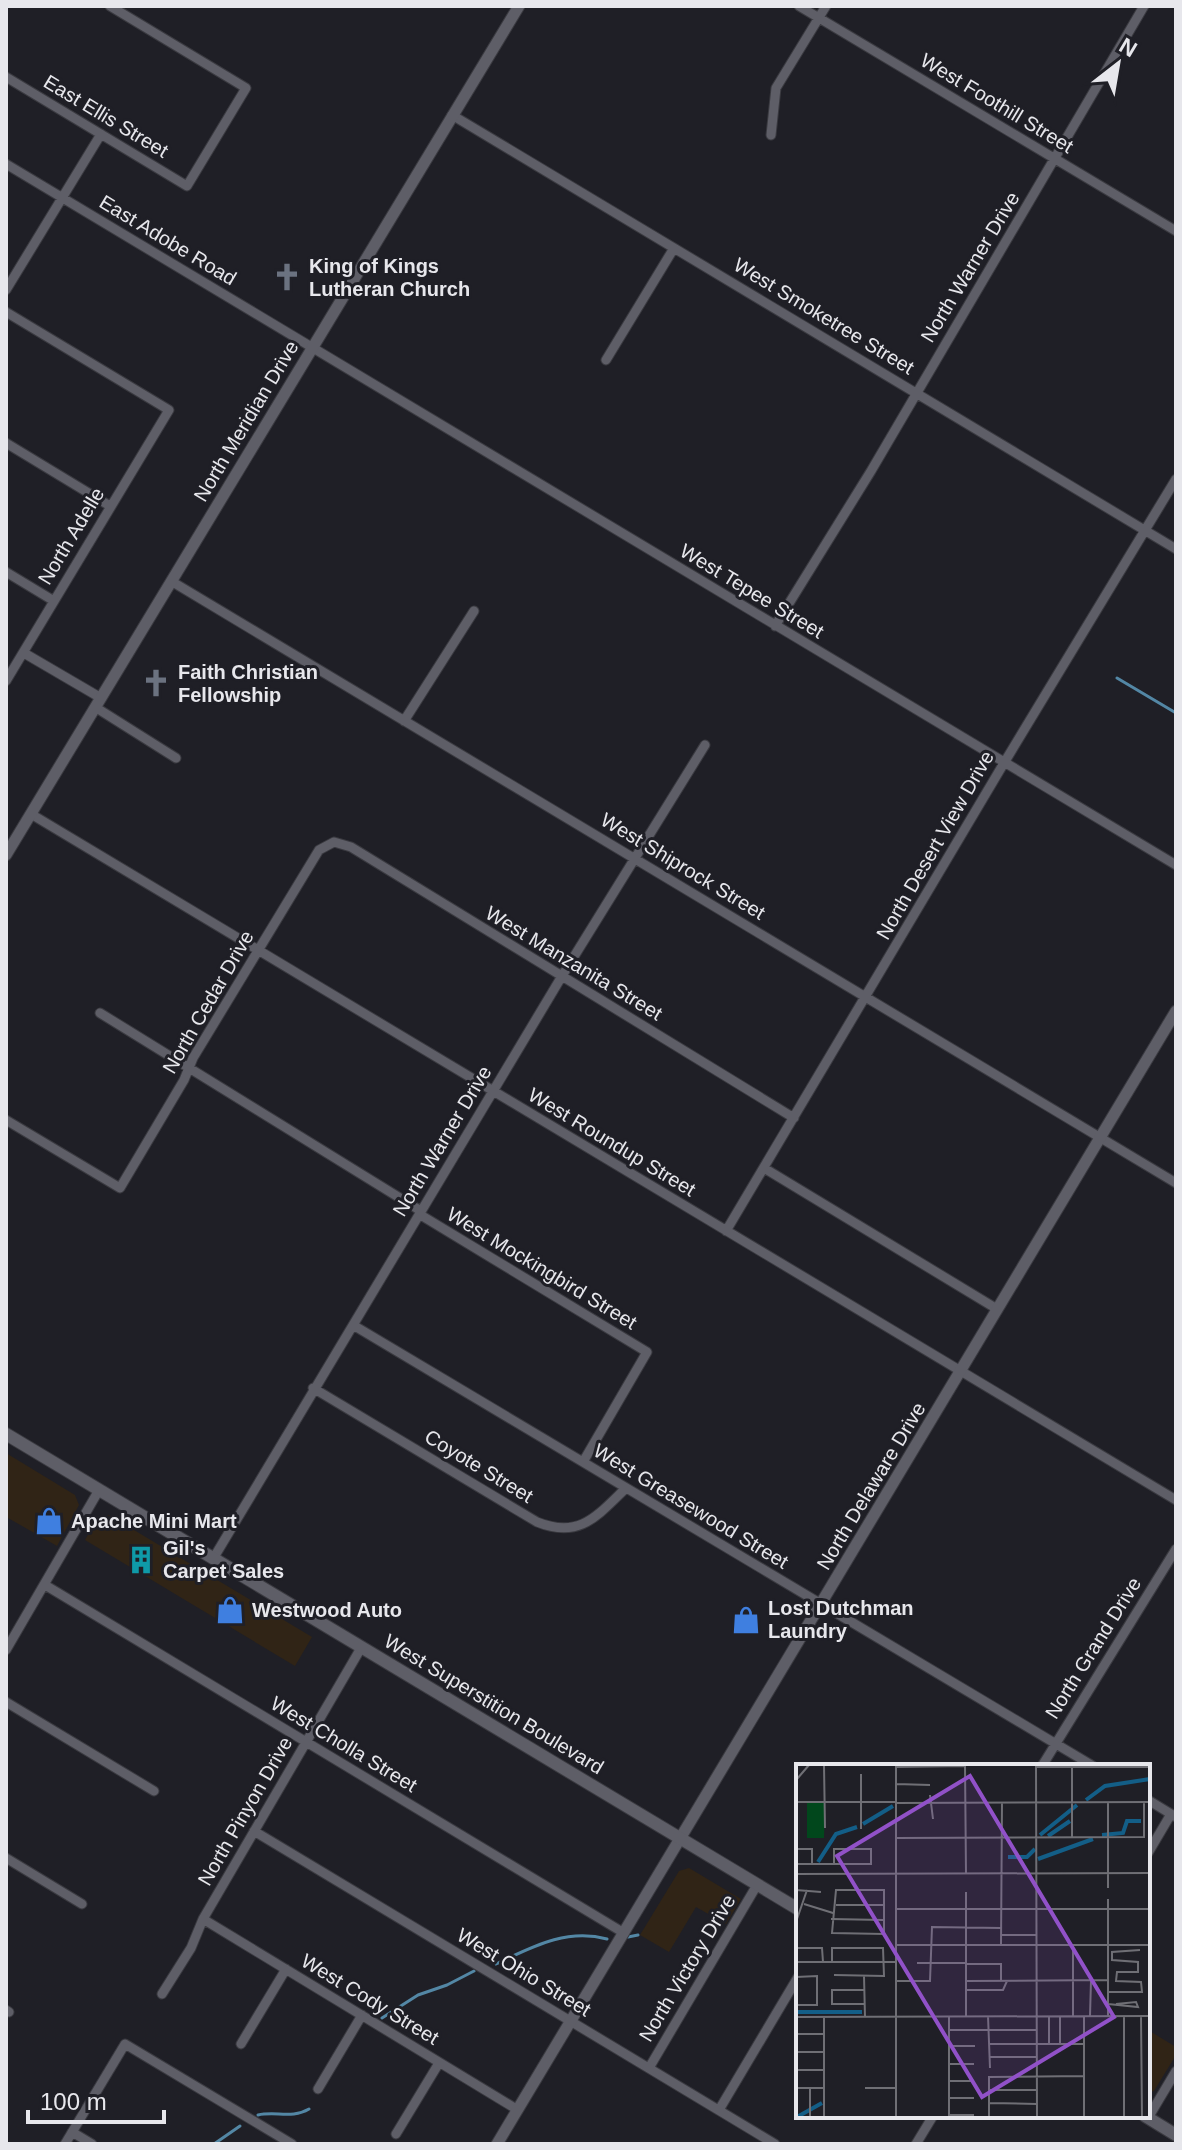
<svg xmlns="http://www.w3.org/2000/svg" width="1182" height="2150" viewBox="0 0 1182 2150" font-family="Helvetica,sans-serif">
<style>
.commercial{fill:#302416}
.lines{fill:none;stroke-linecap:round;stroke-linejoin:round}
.stream{stroke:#5387a5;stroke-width:3}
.minor-casing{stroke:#3a3a40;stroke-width:11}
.tertiary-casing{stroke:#3a3a40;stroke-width:13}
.secondary-casing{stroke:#3a3a40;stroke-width:14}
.minor{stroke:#5e5e67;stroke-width:9}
.tertiary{stroke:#5e5e67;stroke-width:11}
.secondary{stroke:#5e5e67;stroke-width:12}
.labels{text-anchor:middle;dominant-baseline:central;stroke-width:6;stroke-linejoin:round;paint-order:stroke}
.street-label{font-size:20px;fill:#e7e7ec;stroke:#1f1f26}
.poi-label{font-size:20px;font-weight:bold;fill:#e7e7ec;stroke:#1f1f26;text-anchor:start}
.inset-river{fill:none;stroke:#135e87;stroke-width:4}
.inset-road{fill:none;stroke:#6f6f75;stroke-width:2}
.view{fill:#9151c8;fill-opacity:0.15;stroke:#9151c8;stroke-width:4}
.inset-edge{fill:none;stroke:#e7e7ec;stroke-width:4}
</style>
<rect width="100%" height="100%" fill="#1f1f26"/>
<!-- commercial -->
<path class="commercial" d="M 6,1453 L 75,1495 L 79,1505 L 57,1546 L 8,1518 L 6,1520 Z
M 109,1515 L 312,1637 L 295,1666 L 85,1540 L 98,1517 Z
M 689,1868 L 741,1899 L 726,1924 L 696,1907 L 669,1952 L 640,1935 L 679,1871 Z
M 1148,2030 L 1176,2047 L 1176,2055 L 1154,2091 L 1148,2093 Z"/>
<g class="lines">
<!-- stream -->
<path class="stream" d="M 1117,678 L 1176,713
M 628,1937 L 638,1935
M 496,1964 C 532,1947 566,1928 607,1939
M 382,2018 L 418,1995 L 447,1985 L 474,1971
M 258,2115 C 276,2111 292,2119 309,2109
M 214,2144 L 240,2126"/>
<defs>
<path id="minor" d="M 799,6 L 1176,231
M 6,77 L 187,186 L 246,88 L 110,6
M 452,115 L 1176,549
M 771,135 L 776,88 L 826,6
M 6,164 L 1176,865
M 6,290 L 101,134
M 6,312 L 169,410 L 6,681
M 606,360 L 674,248
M 6,443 L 110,506
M 6,572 L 54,601
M 171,581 L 1176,1183
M 775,626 L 871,471 L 1144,6
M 24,653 L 101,698
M 95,707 L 176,758
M 404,721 L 474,611
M 31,814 L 1176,1500
M 100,1013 L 421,1211
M 6,1120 L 120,1188 L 184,1080 L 193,1058 L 319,850 L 334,842 L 351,847 L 794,1118
M 764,1168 L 997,1309
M 419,1214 L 647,1352 L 583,1462
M 726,1231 L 1004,763 L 1176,479
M 353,1325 L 1093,1766
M 313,1388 L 537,1522 C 579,1539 596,1517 625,1489
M 213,1559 L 562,976 L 705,745
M 45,1585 L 624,1933
M 6,1650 L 99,1490
M 6,1702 L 154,1791
M 1042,1766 L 1176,1549
M 1148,1800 L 1176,1817
M 254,1831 L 775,2144
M 1148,1853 L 1171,1814
M 6,1858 L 82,1904
M 203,1919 L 518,2110
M 162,1994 L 191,1948 L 203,1919 L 361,1648
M 6,2010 L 9,2012
M 241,2044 L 286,1969
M 649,2068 L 757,1885
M 318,2089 L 362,2015
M 719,2110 L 798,1977
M 1148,2118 L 1176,2071
M 72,2132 L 92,2144
M 396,2134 L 439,2063
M 65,2144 L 125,2044 L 292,2144
M 916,2144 L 933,2116"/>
<path id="tertiary" d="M 6,855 L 519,6
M 497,2144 L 1176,1011"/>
<path id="secondary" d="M 6,1434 L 798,1909
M 1145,2116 L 1176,2135"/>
</defs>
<!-- minor casing -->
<use href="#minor" class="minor-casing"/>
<!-- tertiary casing -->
<use href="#tertiary" class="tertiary-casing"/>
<!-- secondary casing -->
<use href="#secondary" class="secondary-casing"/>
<!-- minor -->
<use href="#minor" class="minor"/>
<!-- tertiary -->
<use href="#tertiary" class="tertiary"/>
<!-- secondary -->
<use href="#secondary" class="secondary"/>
</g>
<!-- icons -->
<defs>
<symbol id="church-bare" viewBox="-9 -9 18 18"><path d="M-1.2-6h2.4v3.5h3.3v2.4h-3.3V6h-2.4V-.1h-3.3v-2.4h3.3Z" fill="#6b7280" stroke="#1f1f26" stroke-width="2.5" paint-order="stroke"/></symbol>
<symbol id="shop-bare" viewBox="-9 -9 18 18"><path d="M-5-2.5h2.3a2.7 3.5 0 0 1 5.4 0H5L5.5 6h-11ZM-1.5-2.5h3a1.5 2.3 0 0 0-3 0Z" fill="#3f7fe0" stroke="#1f1f26" stroke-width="2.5" paint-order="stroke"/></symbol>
<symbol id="building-bare" viewBox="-9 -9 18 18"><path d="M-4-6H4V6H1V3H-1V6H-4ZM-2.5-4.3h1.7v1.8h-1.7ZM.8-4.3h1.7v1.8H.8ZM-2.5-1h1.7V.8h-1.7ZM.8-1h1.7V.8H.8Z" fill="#0f9aa8" stroke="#1f1f26" stroke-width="2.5" paint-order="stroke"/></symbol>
</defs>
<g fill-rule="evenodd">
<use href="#church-bare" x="267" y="257" width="40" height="40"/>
<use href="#church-bare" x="136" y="663" width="40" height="40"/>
<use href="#shop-bare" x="29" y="1501" width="40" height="40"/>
<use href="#building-bare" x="121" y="1540" width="40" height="40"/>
<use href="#shop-bare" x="210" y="1590" width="40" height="40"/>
<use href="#shop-bare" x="726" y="1600" width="40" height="40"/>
</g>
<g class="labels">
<!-- street labels -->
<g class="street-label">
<text transform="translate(997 103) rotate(31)">West Foothill Street</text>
<text transform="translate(106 116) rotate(31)">East Ellis Street</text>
<text transform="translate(168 240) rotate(31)">East Adobe Road</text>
<text transform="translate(970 267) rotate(-59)">North Warner Drive</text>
<text transform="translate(824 316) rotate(31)">West Smoketree Street</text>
<text transform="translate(246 421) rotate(-59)">North Meridian Drive</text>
<text transform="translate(71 536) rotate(-59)">North Adelle</text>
<text transform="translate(752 591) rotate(31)">West Tepee Street</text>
<text transform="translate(935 845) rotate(-60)">North Desert View Drive</text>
<text transform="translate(683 866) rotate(31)">West Shiprock Street</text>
<text transform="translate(574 963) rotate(31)">West Manzanita Street</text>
<text transform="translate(208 1002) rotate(-60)">North Cedar Drive</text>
<text transform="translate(442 1141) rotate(-59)">North Warner Drive</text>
<text transform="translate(612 1142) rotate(31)">West Roundup Street</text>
<text transform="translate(542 1268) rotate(31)">West Mockingbird Street</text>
<text transform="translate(479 1466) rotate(31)">Coyote Street</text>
<text transform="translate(871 1486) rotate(-59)">North Delaware Drive</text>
<text transform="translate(691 1506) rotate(31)">West Greasewood Street</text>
<text transform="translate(1093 1648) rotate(-58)">North Grand Drive</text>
<text transform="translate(494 1704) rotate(31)">West Superstition Boulevard</text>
<text transform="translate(344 1744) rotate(31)">West Cholla Street</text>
<text transform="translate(245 1811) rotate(-60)">North Pinyon Drive</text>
<text transform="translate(687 1968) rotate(-59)">North Victory Drive</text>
<text transform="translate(524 1972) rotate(31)">West Ohio Street</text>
<text transform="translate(370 1999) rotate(31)">West Cody Street</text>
</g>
<!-- poi labels -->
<g class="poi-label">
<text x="309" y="266">King of Kings<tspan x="309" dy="23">Lutheran Church</tspan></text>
<text x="178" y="672">Faith Christian<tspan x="178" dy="23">Fellowship</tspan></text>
<text x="71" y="1521">Apache Mini Mart</text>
<text x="163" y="1548">Gil's<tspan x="163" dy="23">Carpet Sales</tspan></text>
<text x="768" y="1608">Lost Dutchman<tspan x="768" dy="23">Laundry</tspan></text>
<text x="252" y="1610">Westwood Auto</text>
</g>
</g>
<!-- overview -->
<g transform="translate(796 1764)">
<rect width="354" height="354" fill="#1f1f26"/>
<path d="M 11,39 L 29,39 L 28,74 L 11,74 Z" fill="#01471c"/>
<path class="inset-river" d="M 290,36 L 309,22 L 354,15M 67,60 L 97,42M 244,71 L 281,41M 306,71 L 327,69 L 331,57 L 345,57M 252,72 L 274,57M 212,93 L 231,93 L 239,85M 242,95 L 297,75M 22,98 L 40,70 L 61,63M 0,248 L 66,248M 1,353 L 26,339"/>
<path class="inset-road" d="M 28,1 L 29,64M 100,1 L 100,353M 169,1 L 170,110M 240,1 L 241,353M 100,3 L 169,2M 240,3 L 354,3M 65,10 L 65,65M 100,20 L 134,21M 134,31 L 137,55M 0,38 L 100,38M 0,38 L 1,15 L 13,1M 100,39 L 354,38M 276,73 L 276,2M 100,74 L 348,73 L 348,38M 0,85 L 16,85 L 16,100M 0,100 L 75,100 L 75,85 L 38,85 L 38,100M 0,110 L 354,109M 312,124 L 312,38M 0,126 L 25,128M 40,126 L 88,126 L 88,170 L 36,169 ZM 312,135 L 312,252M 8,140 L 37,149M 40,141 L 88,141M 99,145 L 354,145M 35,155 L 87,156M 0,158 L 11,126M 205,171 L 241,171M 99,181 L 354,181M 205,181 L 206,38M 0,184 L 26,184 L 27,198M 0,198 L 99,198M 36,198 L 36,184 L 87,184 L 88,212 L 38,211M 121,199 L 170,199M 170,200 L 205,200 L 205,216M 68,212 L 69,253M 0,213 L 21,212 L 21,241 L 0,241M 99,217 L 134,217 L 136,163 L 205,164M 170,217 L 312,216M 68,226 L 36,226 L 36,240 L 69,240M 170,226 L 207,226 L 211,217M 312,228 L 346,228 L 345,218 L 320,217 L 321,208 L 342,208 L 342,198 L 316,196 L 316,188 L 344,186M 312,240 L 342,243 L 340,238 L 320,240M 153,252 L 153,353M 170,252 L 170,128M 192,252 L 194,304M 253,252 L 253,280M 264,252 L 264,280M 277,252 L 277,181M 288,252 L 288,353M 294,252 L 295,216M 328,252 L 328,353M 345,252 L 346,353M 0,253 L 354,252M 153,266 L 241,266M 0,270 L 28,270M 193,280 L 288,280M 153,282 L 179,282M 0,288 L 28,288M 193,293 L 241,293M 153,300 L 178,300M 0,306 L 28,306M 153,317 L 178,317M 0,324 L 28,324M 14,324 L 14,353M 69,324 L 100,324M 193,326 L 241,326M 153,334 L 178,334M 193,339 L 241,340M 153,351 L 178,351M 28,353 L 28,253M 241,353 L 193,353 L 193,313 L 288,312"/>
<path class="view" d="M 174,12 L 318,253 L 186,333 L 41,92 Z"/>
<rect width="354" height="354" class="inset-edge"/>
</g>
<!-- border -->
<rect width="1182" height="2150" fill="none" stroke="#e7e7ec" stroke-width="16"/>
<!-- north arrow -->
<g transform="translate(1118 64) rotate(31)" stroke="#1f1f26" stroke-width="6" paint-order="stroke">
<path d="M0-6L14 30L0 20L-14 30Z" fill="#e7e7ec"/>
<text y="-12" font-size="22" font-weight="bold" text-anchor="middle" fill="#e7e7ec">N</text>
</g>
<!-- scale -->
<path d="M28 2110v12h136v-12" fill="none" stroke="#e7e7ec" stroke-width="4"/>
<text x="40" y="2110" font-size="24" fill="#e7e7ec" stroke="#1f1f26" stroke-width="6" paint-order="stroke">100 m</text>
</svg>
